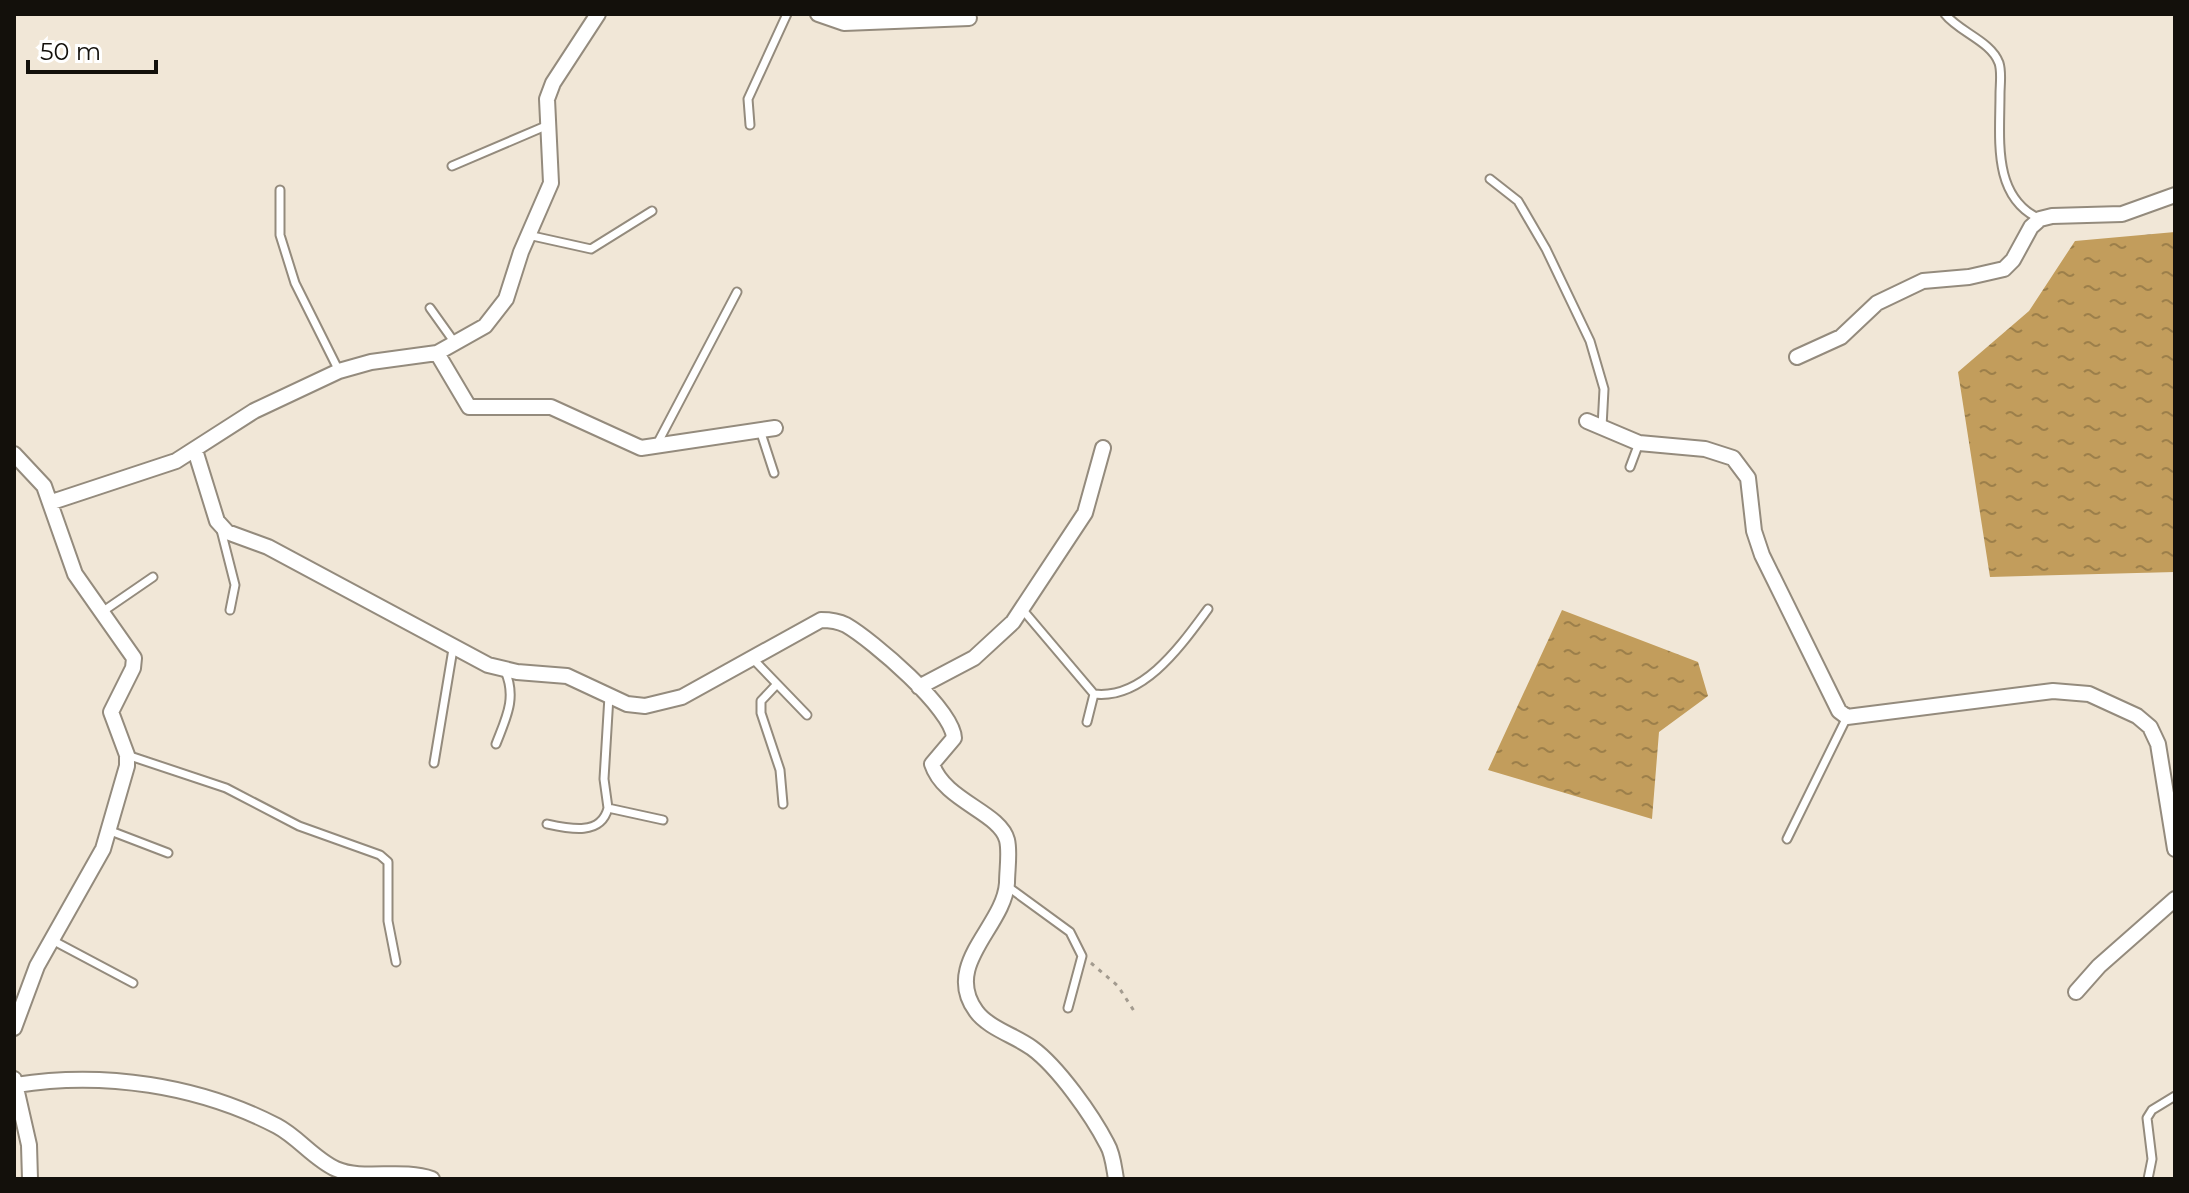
<svg xmlns="http://www.w3.org/2000/svg" width="2189" height="1193" viewBox="0 0 2189 1193" font-family="Montserrat,sans-serif">
<style>
.water{fill:url(#water-ripples)}
.lines{fill:none;stroke-linecap:round;stroke-linejoin:round}
.service-casing{stroke:#948b7d;stroke-width:11}
.minor-casing{stroke:#948b7d;stroke-width:18}
.path{stroke:#a39b8f;stroke-width:3;stroke-dasharray:4 6;stroke-linecap:butt}
.service{stroke:#fff;stroke-width:7}
.minor{stroke:#fff;stroke-width:14}
</style>
<defs>
<pattern id="water-ripples" width="26" height="14" patternUnits="userSpaceOnUse" patternTransform="scale(2)"><rect width="26" height="14" fill="#c29d5c"/><path d="M2 4q2-2 4 0t4 0M15 11q2-2 4 0t4 0" fill="none" stroke="#9c7f4a"/></pattern>
</defs>
<rect width="100%" height="100%" fill="#f1e7d7"/>
<!-- water -->
<path class="water" d="M 2175,232 L 2175,572 L 1990,577 L 1958,372 L 2029,311 L 2075,241 Z
M 1562,610 L 1698,662 L 1708,696 L 1659,732 L 1652,819 L 1488,770 Z"/>
<g class="lines">
<defs>
<path id="service" d="M 1945,14 C 1959,32 1991,41 1999,63 C 2002,72 2000,85 2000,94 C 2000,140 1992,197 2040,219
M 750,125 L 748,99 L 787,14
M 452,166 L 548,125
M 1490,179 L 1518,201 L 1546,249 L 1590,341 L 1604,389 L 1602,427
M 280,190 L 280,235 L 295,283 L 339,371
M 528,235 L 591,249 L 652,211
M 430,308 L 455,343
M 760,430 L 774,473
M 656,446 L 737,292
M 1630,467 L 1639,443
M 221,530 L 235,585 L 230,610
M 1022,609 L 1094,694 C 1144,700 1182,644 1208,609
M 102,612 L 153,577
M 753,659 L 807,715
M 777,684 L 761,701 L 761,713 L 780,770 L 783,804
M 609,696 L 604,779 L 608,808 L 663,820
M 1087,722 L 1094,694
M 496,744 C 506,718 517,698 505,671
M 127,755 L 226,788 L 299,826 L 380,855 L 388,862 L 388,921 L 396,962
M 434,763 L 453,649
M 547,824 C 570,829 601,836 608,808
M 108,830 L 168,853
M 1787,839 L 1847,717
M 1007,886 L 1070,932 L 1082,956 L 1068,1008
M 52,940 L 133,983
M 2148,1179 L 2152,1159 L 2147,1118 L 2152,1110 L 2175,1096"/>
<path id="minor" d="M 818,14 L 844,23 L 969,18
M 437,353 L 469,407 L 551,407 L 641,448 L 775,428
M 1797,357 L 1841,337 L 1877,303 L 1923,281 L 1969,277 L 2004,269 L 2013,260 L 2031,227 L 2040,219 L 2052,216 L 2122,214 L 2175,195
M 1587,421 L 1639,443 L 1705,449 L 1733,458 L 1748,478 L 1754,531 L 1762,555 L 1839,711 L 1847,717 L 2053,691 L 2089,694 L 2137,716 L 2150,727 L 2158,744 L 2175,849
M 195,450 L 217,521 L 227,532 L 268,547 L 488,665 L 517,672 L 567,676 L 627,704 L 645,706 L 682,697 L 821,620 C 830,620 838,621 846,625 C 872,640 953,709 954,738 L 932,764 C 944,801 1000,812 1007,840 C 1010,852 1007,870 1007,883 C 1004,927 942,964 976,1011 C 988,1028 1016,1036 1032,1048 C 1058,1067 1092,1115 1107,1144 C 1113,1154 1114,1168 1116,1179
M 14,454 L 44,486 L 75,574 L 134,658 L 133,668 L 111,712 L 127,755 L 127,766 L 103,849 L 37,966 L 14,1028
M 52,502 L 176,461 L 254,411 L 339,371 L 371,362 L 437,353 L 485,326 L 506,299 L 521,252 L 551,183 L 547,99 L 553,83 L 598,14
M 919,687 L 974,658 L 1013,622 L 1085,513 L 1103,448
M 2076,992 L 2099,966 L 2175,899
M 14,1079 L 29,1145 L 30,1179
M 16,1085 C 103,1071 198,1085 277,1126 C 298,1137 314,1159 336,1169 C 363,1181 401,1168 432,1179"/>
</defs>
<!-- service casing -->
<use href="#service" class="service-casing"/>
<!-- minor casing -->
<use href="#minor" class="minor-casing"/>
<!-- path -->
<path class="path" d="M 1091,963 L 1118,986 L 1134,1011"/>
<!-- service -->
<use href="#service" class="service"/>
<!-- minor -->
<use href="#minor" class="minor"/>
</g>
<!-- border -->
<rect width="2189" height="1193" fill="none" stroke="#13100b" stroke-width="32"/>
<!-- scale -->
<path d="M28 60v12h128v-12" fill="none" stroke="#13100b" stroke-width="4"/>
<text x="40" y="60" font-size="24" fill="#13100b" stroke="#ffffff" stroke-width="6" paint-order="stroke">50 m</text>
</svg>
